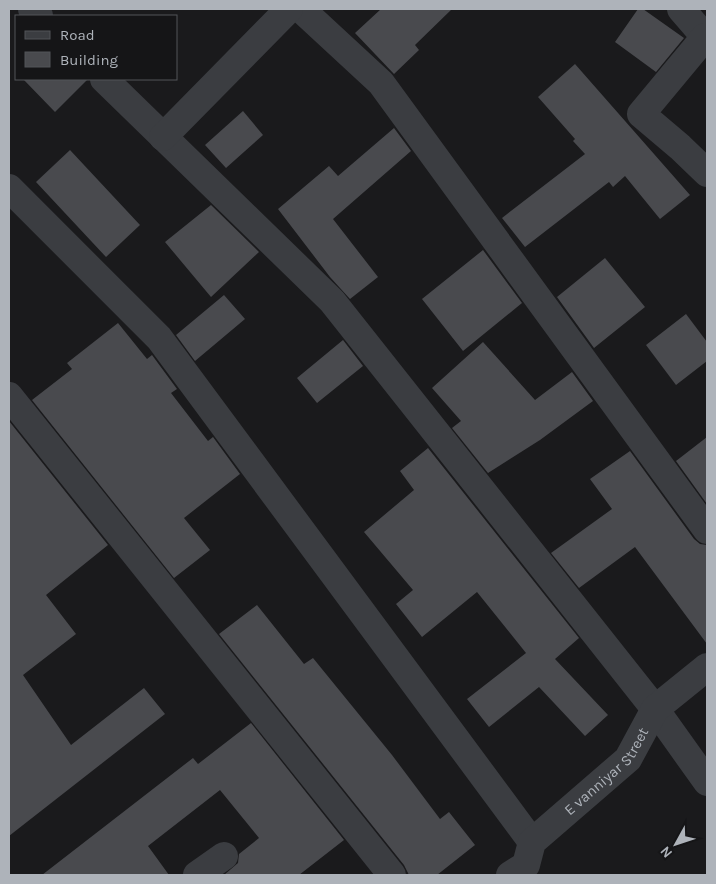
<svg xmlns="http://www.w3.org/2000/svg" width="716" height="884" viewBox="0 0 716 884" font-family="Karla,sans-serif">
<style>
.building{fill:#494a4e}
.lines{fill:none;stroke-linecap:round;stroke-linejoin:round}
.street{stroke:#3b3d41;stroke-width:28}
.labels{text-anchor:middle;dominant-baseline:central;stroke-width:5;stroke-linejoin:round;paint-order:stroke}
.street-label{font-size:15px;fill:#aeb3ba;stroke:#151517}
</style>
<rect width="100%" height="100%" fill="#1a1a1c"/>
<!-- building -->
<path class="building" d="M 381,9 L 452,9 L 415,45 L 419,50 L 394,74 L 355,33 Z
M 638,9 L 643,9 L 684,38 L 656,72 L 615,42 Z
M 575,64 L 690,195 L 660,219 L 625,176 L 613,187 L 609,182 L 525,247 L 502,218 L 585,154 L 573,141 L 575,139 L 538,97 Z
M 23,79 L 88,79 L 55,112 Z
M 243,111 L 263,135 L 226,168 L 205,145 Z
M 394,128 L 411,151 L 333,219 L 378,277 L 350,299 L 330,277 L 278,209 L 329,166 L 338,176 Z
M 70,150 L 140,225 L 106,257 L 36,182 Z
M 211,205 L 259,252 L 211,297 L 165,242 Z
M 483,250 L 522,303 L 463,351 L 422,299 Z
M 605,258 L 645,307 L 594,348 L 557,297 Z
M 224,295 L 245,319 L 195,361 L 176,335 Z
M 686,314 L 707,342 L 707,361 L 676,385 L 646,345 Z
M 118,323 L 147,359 L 152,355 L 177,389 L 171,393 L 208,441 L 213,437 L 240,474 L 184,518 L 210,550 L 174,578 L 32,400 L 72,369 L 67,363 Z
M 343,340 L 363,366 L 317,403 L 297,378 Z
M 483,342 L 535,400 L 572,372 L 593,401 L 540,440 L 488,473 L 452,428 L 461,421 L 432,388 Z
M 9,421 L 108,545 L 46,595 L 76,634 L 23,675 L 71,745 L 144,688 L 165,714 L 9,836 Z
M 707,437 L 707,504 L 676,461 Z
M 428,448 L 579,638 L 555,659 L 608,715 L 585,736 L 539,687 L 489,727 L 467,699 L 526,653 L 477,592 L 422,637 L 396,604 L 413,590 L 364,532 L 414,490 L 400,471 Z
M 630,451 L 694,539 L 700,544 L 707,545 L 707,644 L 635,547 L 579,588 L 551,553 L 612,509 L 590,479 Z
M 257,605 L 304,664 L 313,658 L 392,755 L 440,819 L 449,812 L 475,845 L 437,875 L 409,875 L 404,865 L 219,634 Z
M 251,723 L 344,840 L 299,875 L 224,875 L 238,863 L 239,854 L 259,838 L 220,790 L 148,846 L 169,875 L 42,875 L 193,758 L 198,764 Z"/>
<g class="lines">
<!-- street -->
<g class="street">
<path d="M 32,9 L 39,16"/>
<path d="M 301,9 L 381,83 L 707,530"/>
<path d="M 681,9 L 707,39"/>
<path d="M 705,37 L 641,114 L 680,147 L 707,173"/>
<path d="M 104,79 L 332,301 L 655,709 L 707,782"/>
<path d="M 163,137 L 289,9"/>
<path d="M 9,188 L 159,338 L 532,842"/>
<path d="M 9,396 L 392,875"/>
<path d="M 197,875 L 224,856"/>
<path id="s1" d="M 510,875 L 526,865 L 532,842 L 628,759 L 655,709 L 707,667"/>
</g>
</g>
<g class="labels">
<!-- street labels -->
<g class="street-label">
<text stroke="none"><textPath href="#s1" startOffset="146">E vanniyar Street</textPath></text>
</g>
</g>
<!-- border -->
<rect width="716" height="884" fill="none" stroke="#aeb3ba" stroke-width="20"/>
<!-- legend -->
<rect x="15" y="15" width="162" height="65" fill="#151517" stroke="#525458"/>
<rect x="25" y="31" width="25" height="8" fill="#3b3d41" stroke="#525458"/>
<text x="60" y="40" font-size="15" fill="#aeb3ba">Road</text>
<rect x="25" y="52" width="25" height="15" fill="#494a4e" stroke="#525458"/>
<text x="60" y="65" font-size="15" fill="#aeb3ba">Building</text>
<!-- north arrow -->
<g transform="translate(676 844) rotate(230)" stroke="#151517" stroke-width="4" paint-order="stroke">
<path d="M0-4L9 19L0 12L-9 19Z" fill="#aeb3ba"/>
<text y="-8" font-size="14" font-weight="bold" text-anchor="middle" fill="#aeb3ba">N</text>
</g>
</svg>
